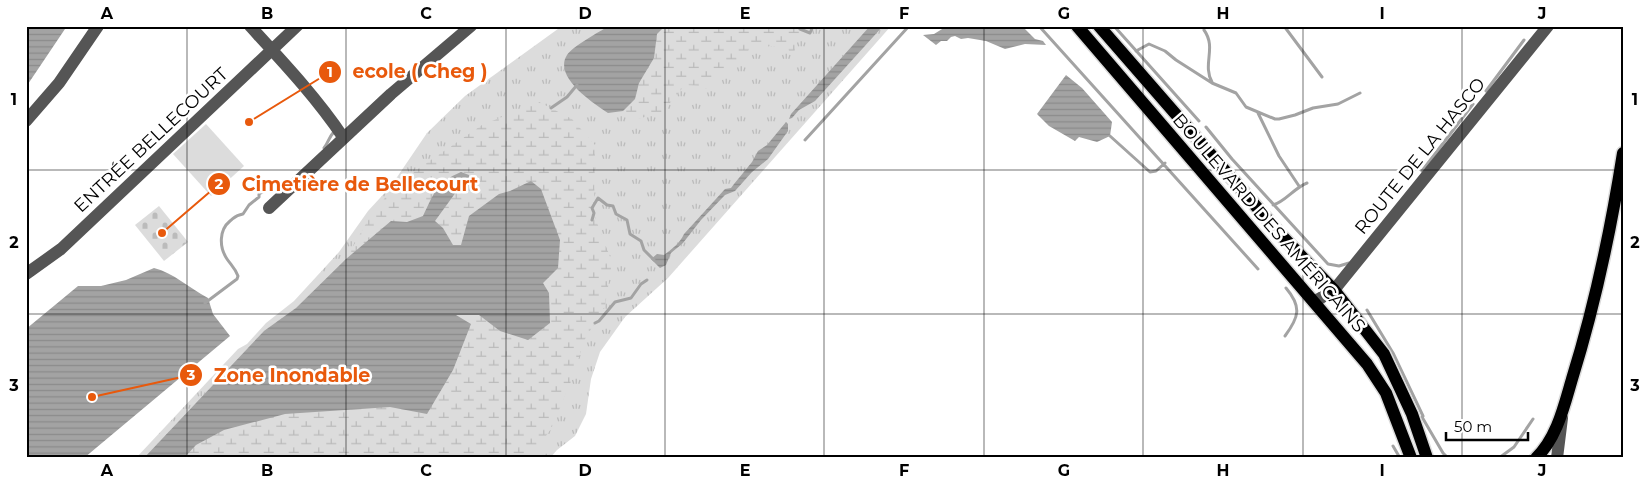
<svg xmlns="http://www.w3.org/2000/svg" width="1649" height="484" viewBox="0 0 1649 484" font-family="Montserrat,sans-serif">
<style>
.grass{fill:url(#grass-tufts)}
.wetland{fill:url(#wetland-marsh)}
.cemetery{fill:url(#cemetery-stones)}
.park{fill:#dcdcdc}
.water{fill:url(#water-rules)}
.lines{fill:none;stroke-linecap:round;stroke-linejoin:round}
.stream{stroke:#a3a3a3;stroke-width:3}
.major-casing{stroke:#dbdbdb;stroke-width:15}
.minor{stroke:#555;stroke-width:12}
.major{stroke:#000;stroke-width:12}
.grid{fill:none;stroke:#000;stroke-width:1;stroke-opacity:0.55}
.labels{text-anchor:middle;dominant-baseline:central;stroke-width:5;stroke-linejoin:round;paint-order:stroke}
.street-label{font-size:18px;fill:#000;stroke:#fff}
.leader{fill:none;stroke:#e8590c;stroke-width:2}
.callout-dot{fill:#e8590c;stroke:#fff;stroke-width:2}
.mark-label{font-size:15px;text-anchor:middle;font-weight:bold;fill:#fff}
.callout-label{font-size:19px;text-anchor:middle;font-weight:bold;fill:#e8590c;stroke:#fff;stroke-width:5;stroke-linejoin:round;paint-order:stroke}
.neatline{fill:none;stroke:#000;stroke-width:2}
.grid-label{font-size:16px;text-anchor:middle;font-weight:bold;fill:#000}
</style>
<defs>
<pattern id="grass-tufts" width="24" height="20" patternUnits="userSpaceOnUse" patternTransform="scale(1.25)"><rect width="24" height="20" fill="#dcdcdc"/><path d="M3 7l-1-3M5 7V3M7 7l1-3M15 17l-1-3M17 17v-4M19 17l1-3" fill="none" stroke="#bbb"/></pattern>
<pattern id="wetland-marsh" width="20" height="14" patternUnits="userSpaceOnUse" patternTransform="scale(1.25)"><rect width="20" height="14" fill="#dcdcdc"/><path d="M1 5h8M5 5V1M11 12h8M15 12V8" fill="none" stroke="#bbb"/></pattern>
<pattern id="cemetery-stones" width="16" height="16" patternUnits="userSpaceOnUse" patternTransform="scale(1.25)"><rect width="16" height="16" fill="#dcdcdc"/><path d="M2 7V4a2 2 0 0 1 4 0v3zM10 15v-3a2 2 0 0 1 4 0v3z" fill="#bbb"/></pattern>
<pattern id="water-rules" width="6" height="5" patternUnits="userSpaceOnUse" patternTransform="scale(1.25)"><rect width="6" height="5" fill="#a3a3a3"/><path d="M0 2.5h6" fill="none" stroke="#8b8b8b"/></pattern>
</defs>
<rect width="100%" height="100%" fill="#fff"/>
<!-- grass -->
<path class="grass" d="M 562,26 L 891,26 L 668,278 L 625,317 L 600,352 L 591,379 L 586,414 L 575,436 L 557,450 L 550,458 L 136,458 L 238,349 L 247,344 L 266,323 L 294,301 L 339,252 L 368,211 L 391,186 L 427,133 L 465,96 Z"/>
<!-- wetland -->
<path class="wetland" d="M 665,26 L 798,26 L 800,29 L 794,53 L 781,47 L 754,45 L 738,61 L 709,84 L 706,89 L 701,86 L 685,85 L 669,104 L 665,113 L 655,113 L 639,119 L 623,111 L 635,99 L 639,83 L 654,58 L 657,34 Z
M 539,102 L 572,119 L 595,145 L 594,215 L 612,262 L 605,306 L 585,339 L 570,384 L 551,429 L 530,458 L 144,458 L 264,331 L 296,308 L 346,259 L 368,220 L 391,190 L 409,175 L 482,125 Z"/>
<!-- cemetery -->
<path class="cemetery" d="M 159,206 L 188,242 L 164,261 L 135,225 Z"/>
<!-- park -->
<path class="park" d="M 206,124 L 244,166 L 211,196 L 173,154 Z"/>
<!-- water -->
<path class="water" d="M 26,26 L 67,26 L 26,87 Z
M 609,26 L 665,26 L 657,34 L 654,58 L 639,83 L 635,99 L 623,111 L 608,113 C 593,103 553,77 567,55 C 573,46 599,32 609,26 Z
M 870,26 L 883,26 L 815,101 L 799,110 L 792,118 L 789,119 L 791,114 Z
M 947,26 L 1022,26 L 1035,39 L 1043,41 L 1046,45 L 1025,44 L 1005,49 L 986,41 L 968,38 L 961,39 L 955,36 L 951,37 L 947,41 L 941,41 L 936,45 L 923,35 L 934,34 Z
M 1066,75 L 1082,88 L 1112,122 L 1110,136 L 1097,142 L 1079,137 L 1075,141 L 1049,126 L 1037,114 Z
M 786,122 L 788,124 L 788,131 L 768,159 L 752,172 L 735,191 L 725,195 L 701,220 L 683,243 L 671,253 L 666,265 L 660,268 L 651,259 L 657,254 L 664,255 C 672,249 680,243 684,234 L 725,189 L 731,188 L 734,184 L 752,162 L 758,151 L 767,145 Z
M 461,172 L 469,175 L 469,186 L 459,188 L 435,221 L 443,228 L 453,245 L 461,245 L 469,216 L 499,194 L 510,191 L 531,181 L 541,189 L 560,240 L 558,268 L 543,283 L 549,293 L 550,323 L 528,340 L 500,331 L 479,315 L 456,315 L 471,324 L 453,370 L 427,414 L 390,407 L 285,414 L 224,430 L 196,445 L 184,458 L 144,458 L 264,331 L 296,308 L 346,259 L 391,221 L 407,222 L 423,216 C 434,193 437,182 461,172 Z
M 154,268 C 174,273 189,288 208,298 L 213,314 L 230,336 L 84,458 L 26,458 L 26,329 L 78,286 L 101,286 L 126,280 Z"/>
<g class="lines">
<!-- stream -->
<path class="stream" d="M 1039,26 L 1258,269
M 1114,26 L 1199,121
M 1284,26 L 1322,77
M 800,29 L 810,33 L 813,26
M 1204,30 C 1217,48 1202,64 1212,82
M 1136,51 L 1149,44 L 1165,51 L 1176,60 L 1212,83 L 1236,93 L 1246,107 L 1275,119 L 1279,119 L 1295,115 L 1313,108 L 1338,104 L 1360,93
M 1486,91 L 1524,40
M 551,108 L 567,97 L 577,85
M 1258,113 L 1279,156 L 1299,186
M 1206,127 L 1232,159 L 1328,264 L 1339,266 L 1349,263
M 1110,136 L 1150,172 L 1156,171 L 1165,163
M 805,140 L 909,26
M 324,148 C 329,142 329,136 335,131
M 1422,171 L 1473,104
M 272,187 L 288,184
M 1273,205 C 1285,202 1294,188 1307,183
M 592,220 L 594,213 L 592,208 L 598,198 L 607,205 L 613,206 L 616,214 L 627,220 L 630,234 L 641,241 L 644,250 L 654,260
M 205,303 L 237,279 L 238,276 C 235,268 231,265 227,259 C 219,247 219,230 230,221 C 235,217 236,215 243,214 L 249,205 L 259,197 L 259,194 L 271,187 L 279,192 L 282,191
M 1367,310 L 1393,353 L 1423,416
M 595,323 L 599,321 L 615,302 L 631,298 L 641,284 L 647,280
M 1285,336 C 1299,317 1302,307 1286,288
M 1422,417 L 1443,453 L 1448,458
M 1393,446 L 1400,458
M 1499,458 L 1514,447 L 1533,419"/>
<defs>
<path id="major" d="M 1077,26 L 1367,364 L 1386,393 L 1411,458
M 1099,26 L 1282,236 L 1334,290 L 1384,354 L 1412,414 L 1427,458
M 1536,458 C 1557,438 1564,406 1572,379 C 1595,305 1611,229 1623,153"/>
</defs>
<!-- major casing -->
<use href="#major" class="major-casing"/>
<!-- minor -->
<path class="minor" d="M 250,26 C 283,62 316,97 343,137
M 26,121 L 59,83 L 98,26
M 269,208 L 391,94 L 471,26
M 26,274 L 61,249 L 297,26
M 1314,302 L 1334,290 L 1548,26
M 1557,458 L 1562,418"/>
<!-- major -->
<use href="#major" class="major"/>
</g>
<!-- grid -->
<path class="grid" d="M 187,26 L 187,458M 346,26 L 346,458M 506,26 L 506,458M 665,26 L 665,458M 824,26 L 824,458M 984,26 L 984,458M 1143,26 L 1143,458M 1303,26 L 1303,458M 1462,26 L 1462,458M 26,170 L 1623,170M 26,314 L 1623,314"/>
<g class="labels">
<!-- street labels -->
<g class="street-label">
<text transform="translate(151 140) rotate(-43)">ENTRÉE BELLECOURT</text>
<text transform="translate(1420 156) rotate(-51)">ROUTE DE LA HASCO</text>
<text transform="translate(1269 223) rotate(49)">BOULEVARD DES AMÉRICAINS</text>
</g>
</g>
<!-- callouts -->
<path class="leader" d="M249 122L330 72M162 233L219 184M92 397L191 375"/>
<g class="callout-dot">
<circle cx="249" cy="122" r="5"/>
<circle cx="162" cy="233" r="5"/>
<circle cx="92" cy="397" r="5"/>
<circle cx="330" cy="72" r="12"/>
<circle cx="219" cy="184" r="12"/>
<circle cx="191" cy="375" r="12"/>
</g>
<g class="mark-label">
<text x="330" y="77">1</text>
<text x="219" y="189">2</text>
<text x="191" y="380">3</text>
</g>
<g class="callout-label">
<text x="420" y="78">ecole ( Cheg )</text>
<text x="360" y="191">Cimetière de Bellecourt</text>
<text x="292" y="382">Zone Inondable</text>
</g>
<!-- border -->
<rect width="1649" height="484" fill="none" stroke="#ffffff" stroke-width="55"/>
<!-- scale -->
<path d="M1446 432v8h82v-8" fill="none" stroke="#000000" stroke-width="2.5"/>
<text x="1454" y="432" font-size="15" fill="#000000" stroke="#ffffff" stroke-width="4" paint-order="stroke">50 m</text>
<rect x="28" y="28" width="1594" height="428" class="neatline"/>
<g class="grid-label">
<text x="107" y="19">A</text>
<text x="267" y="19">B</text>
<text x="426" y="19">C</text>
<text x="585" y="19">D</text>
<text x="745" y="19">E</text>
<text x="904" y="19">F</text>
<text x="1064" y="19">G</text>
<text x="1223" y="19">H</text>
<text x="1382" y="19">I</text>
<text x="1542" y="19">J</text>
<text x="14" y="105">1</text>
<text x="1635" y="105">1</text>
<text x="14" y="248">2</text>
<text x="1635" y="248">2</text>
<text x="14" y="391">3</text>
<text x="1635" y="391">3</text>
<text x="107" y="476">A</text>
<text x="267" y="476">B</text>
<text x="426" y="476">C</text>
<text x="585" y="476">D</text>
<text x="745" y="476">E</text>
<text x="904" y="476">F</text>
<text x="1064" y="476">G</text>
<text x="1223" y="476">H</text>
<text x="1382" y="476">I</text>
<text x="1542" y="476">J</text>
</g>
</svg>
